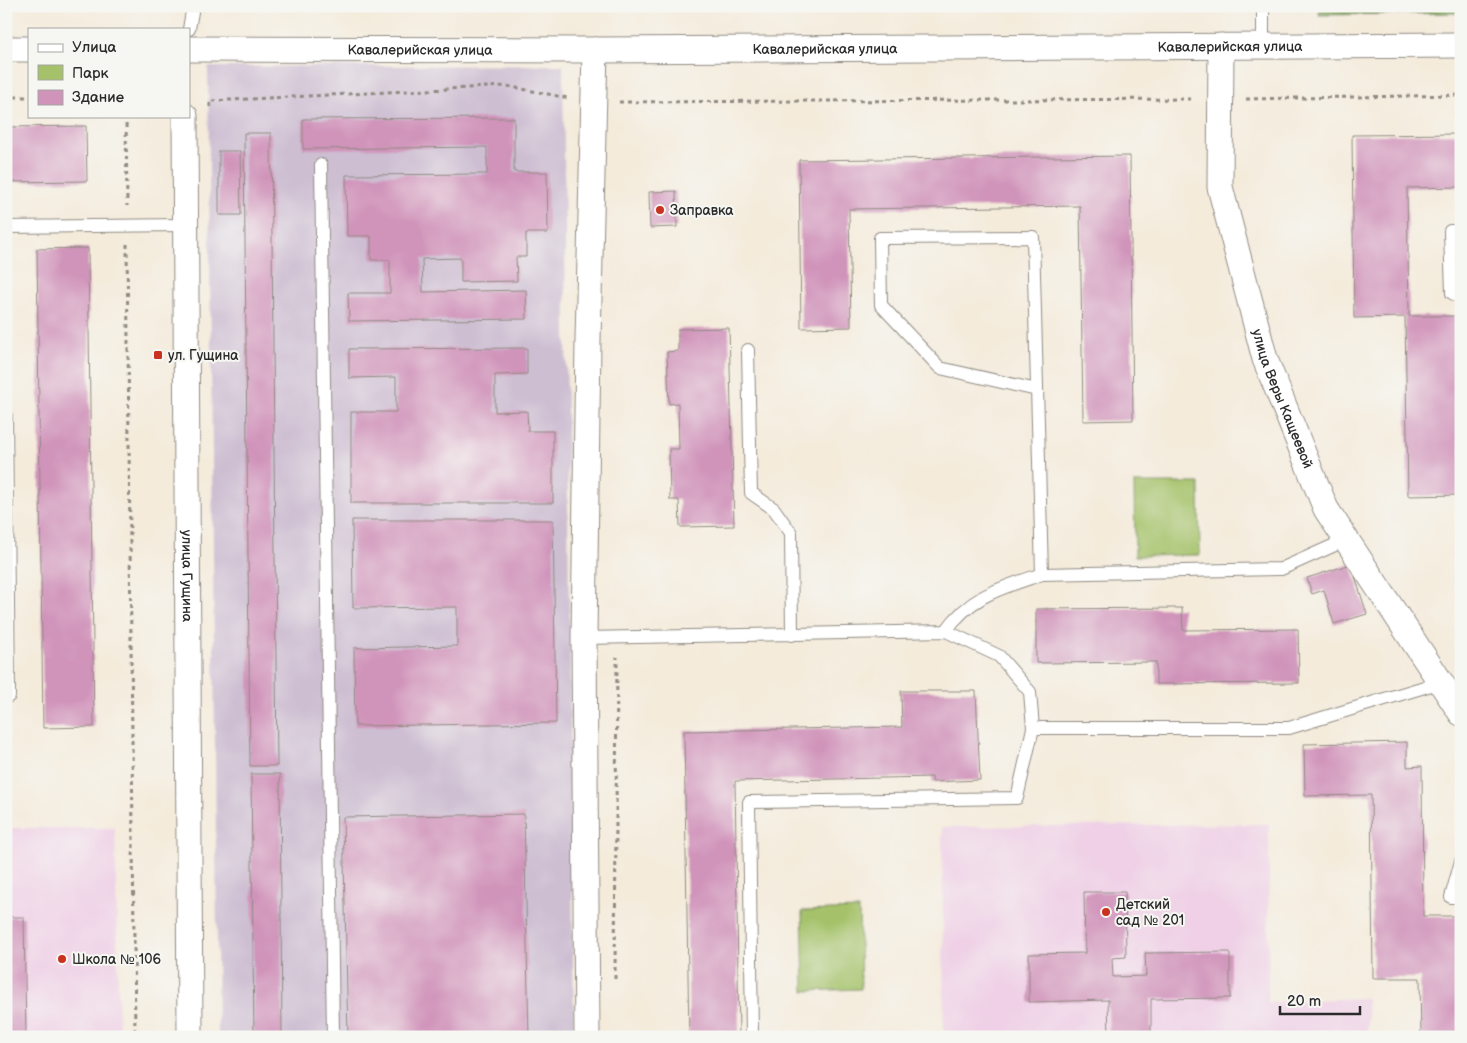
<svg xmlns="http://www.w3.org/2000/svg" width="1467" height="1043" viewBox="0 0 1467 1043" font-family="'Balsamiq Sans',sans-serif">
<style>
.built{fill:#efd0e6}
.industrial{fill:#cdbed2}
.green{fill:#a5c26a;stroke:#68764a}
.forest{fill:#84a85e;stroke:#586a44}
.building{fill:#d093ba}
.lines{fill:none;stroke-linecap:round;stroke-linejoin:round}
.lane-casing{stroke:#908b83;stroke-width:14}
.street-casing{stroke:#908b83;stroke-width:27}
.path{stroke:#908b83;stroke-width:3;stroke-dasharray:4 4;stroke-linecap:butt}
.lane{stroke:#fff;stroke-width:12}
.street{stroke:#fff;stroke-width:25}
.poi-dot{fill:#c8321e;stroke:#f6f6f2;stroke-width:2}
.labels{text-anchor:middle;dominant-baseline:central;stroke-width:4;stroke-linejoin:round;paint-order:stroke}
.street-label{font-size:14px;fill:#2b2b2b;stroke:#f6f6f2}
.poi-label{font-size:14px;fill:#2b2b2b;stroke:#f6f6f2;text-anchor:start}
</style>
<rect width="100%" height="100%" fill="#f6f6f2"/>
<filter id="ink" filterUnits="userSpaceOnUse"><feTurbulence type="fractalNoise" baseFrequency=".02" numOctaves="2"/><feDisplacementMap in="SourceGraphic" scale="10" xChannelSelector="R" yChannelSelector="G"/><feConvolveMatrix kernelMatrix="1 2 1 2 8 2 1 2 1" color-interpolation-filters="sRGB"/></filter>
<filter id="wash" filterUnits="userSpaceOnUse"><feTurbulence type="fractalNoise" baseFrequency=".0096" numOctaves="4" result="noise"/><feDisplacementMap in="SourceGraphic" scale="20" xChannelSelector="R" yChannelSelector="G"/><feGaussianBlur stdDeviation="1.12" result="paint"/><feColorMatrix in="noise" values="0 0 0 0 0 0 0 0 0 0 0 0 0 0 0 0 0 1.4 0 .05"/><feComposite in="paint" operator="in"/></filter>
<g filter="url(#wash)">
<rect width="100%" height="100%" fill="#f4ebdb"/>
<!-- built -->
<path class="built" d="M 1269,824 L 1268,1002 L 1367,998 L 1368,1037 L 944,1037 L 942,827 Z
M 6,828 L 115,828 L 119,1037 L 6,1037 Z"/>
<!-- industrial -->
<path class="industrial" d="M 563,65 L 574,1037 L 218,1037 L 208,67 Z"/>
<!-- green -->
<path class="green" d="M 1134,483 L 1199,483 L 1200,555 L 1135,556 Z
M 859,909 L 861,989 L 804,991 L 802,911 Z"/>
<!-- forest -->
<path class="forest" d="M 1320,6 L 1461,6 L 1461,13 L 1319,15 Z"/>
<g id="blocks">
<!-- building -->
<path class="building" d="M 514,118 L 514,172 L 547,172 L 548,233 L 526,233 L 526,257 L 516,257 L 517,281 L 461,282 L 461,258 L 422,259 L 423,292 L 526,290 L 527,319 L 349,321 L 348,293 L 390,293 L 390,260 L 371,260 L 371,236 L 347,236 L 346,175 L 487,174 L 487,147 L 303,149 L 303,119 Z
M 86,126 L 87,181 L 6,182 L 6,127 Z
M 244,133 L 271,133 L 277,766 L 250,766 Z
M 1461,134 L 1461,187 L 1407,188 L 1409,316 L 1460,316 L 1461,495 L 1408,496 L 1405,317 L 1354,318 L 1352,135 Z
M 219,151 L 240,151 L 241,215 L 219,215 Z
M 1130,156 L 1133,420 L 1083,421 L 1080,206 L 849,209 L 851,327 L 801,328 L 799,160 Z
M 676,191 L 677,227 L 650,228 L 649,192 Z
M 88,248 L 94,727 L 43,728 L 37,249 Z
M 729,328 L 734,526 L 680,527 L 679,500 L 670,500 L 669,449 L 679,449 L 678,403 L 669,404 L 667,352 L 678,351 L 678,329 Z
M 527,348 L 527,374 L 495,375 L 495,412 L 527,411 L 528,431 L 553,431 L 553,503 L 351,503 L 351,412 L 396,412 L 396,377 L 349,378 L 349,349 Z
M 352,520 L 553,520 L 556,723 L 355,726 L 354,648 L 457,646 L 457,607 L 353,608 Z
M 1351,564 L 1367,614 L 1334,624 L 1324,590 L 1312,594 L 1307,578 Z
M 1182,608 L 1183,630 L 1298,629 L 1299,683 L 1156,684 L 1156,662 L 1036,663 L 1036,609 Z
M 901,691 L 976,691 L 980,780 L 932,782 L 932,777 L 735,781 L 739,1037 L 689,1037 L 684,731 L 902,727 Z
M 1407,742 L 1407,767 L 1422,766 L 1423,916 L 1461,916 L 1461,1037 L 1421,1037 L 1420,978 L 1373,978 L 1371,795 L 1305,796 L 1304,744 Z
M 251,774 L 280,774 L 282,1037 L 254,1037 Z
M 524,814 L 529,1037 L 348,1037 L 343,817 Z
M 1084,892 L 1125,892 L 1126,957 L 1112,958 L 1113,977 L 1146,976 L 1145,953 L 1230,952 L 1230,998 L 1151,999 L 1151,1037 L 1109,1037 L 1108,1000 L 1029,1002 L 1029,954 L 1085,953 Z
M 6,917 L 24,917 L 26,1037 L 6,1037 Z"/>
</g>
</g>
<g filter="url(#ink)">
<use href="#blocks" fill-opacity="0" stroke="#908b83" stroke-width="1"/>
<g class="lines">
<defs>
<path id="lane" d="M 1263,6 L 1263,45
M 189,29 L 193,6
M 321,165 L 333,1037
M 6,227 L 184,225
M 1461,231 L 1450,231 L 1452,293 L 1461,298
M 748,350 L 751,493 L 774,509 L 791,533 L 792,635
M 1037,390 L 940,368 L 881,305 L 880,238 L 1033,237 L 1042,574 L 1281,569 L 1346,540
M 6,416 L 9,696
M 946,631 C 971,595 1002,588 1042,574
M 584,638 L 946,631 L 999,656 L 1030,692 L 1033,728
M 1461,861 L 1451,897 L 1461,897
M 752,1037 L 749,802 L 1017,798 L 1033,728 L 1289,728 L 1441,682"/>
<g id="street">
<path id="s1" d="M 1221,46 L 1220,187 L 1265,359 L 1326,509 L 1461,713"/>
<path d="M 6,49 L 29,49"/>
<path id="s2" d="M 189,49 L 595,50 L 1461,45"/>
<path id="s3" d="M 185,116 L 190,1037"/>
<path d="M 587,1037 L 584,638 L 588,340 L 595,50"/>
</g>
</defs>
<!-- lane casing -->
<use href="#lane" class="lane-casing"/>
<!-- street casing -->
<use href="#street" class="street-casing"/>
<!-- path -->
<path class="path" d="M 6,97 L 29,97
M 1246,99 L 1461,95
M 619,102 L 1195,99
M 210,107 L 210,101 L 507,86 L 568,98
M 126,116 L 127,206
M 127,244 L 135,1037
M 615,979 L 617,657"/>
<!-- lane -->
<use href="#lane" class="lane"/>
<!-- street -->
<use href="#street" class="street"/>
</g>
</g>
<!-- markers -->
<g class="poi-dot">
<circle cx="660" cy="210" r="5"/>
<rect x="153" y="350" width="10" height="10" rx="2.5"/>
<circle cx="1106" cy="912" r="5"/>
<circle cx="62" cy="959" r="5"/>
</g>
<g class="labels">
<!-- street labels -->
<g class="street-label">
<text stroke="none"><textPath href="#s2" startOffset="1041">Кавалерийская улица</textPath></text>
<text stroke="none"><textPath href="#s2" startOffset="636">Кавалерийская улица</textPath></text>
<text stroke="none"><textPath href="#s2" startOffset="231">Кавалерийская улица</textPath></text>
<text stroke="none"><textPath href="#s1" startOffset="362">улица Веры Кащеевой</textPath></text>
<text stroke="none"><textPath href="#s3" startOffset="460">улица Гущина</textPath></text>
</g>
<!-- poi labels -->
<g class="poi-label">
<text x="670" y="210">Заправка</text>
<text x="168" y="355">ул. Гущина</text>
<text x="1116" y="904">Детский<tspan x="1116" dy="16">сад № 201</tspan></text>
<text x="72" y="959">Школа № 106</text>
</g>
</g>
<!-- margin -->
<rect width="1467" height="1043" fill="none" stroke="#f6f6f2" stroke-width="25"/>
<!-- legend -->
<rect x="28" y="28" width="162" height="90" fill="#f6f6f2" stroke="#a5a5a2"/>
<rect x="38" y="44" width="25" height="8" fill="#ffffff" stroke="#a5a5a2"/>
<text x="72" y="52" font-size="15" fill="#2b2b2b">Улица</text>
<rect x="38" y="65" width="25" height="15" fill="#a5c26a" stroke="#a5a5a2"/>
<text x="72" y="78" font-size="15" fill="#2b2b2b">Парк</text>
<rect x="38" y="90" width="25" height="15" fill="#d093ba" stroke="#a5a5a2"/>
<text x="72" y="102" font-size="15" fill="#2b2b2b">Здание</text>
<!-- scale -->
<path d="M1280 1006v8h80v-8" fill="none" stroke="#2b2b2b" stroke-width="2.5"/>
<text x="1287" y="1006" font-size="15" fill="#2b2b2b" stroke="#f6f6f2" stroke-width="4" paint-order="stroke">20 m</text>
</svg>
